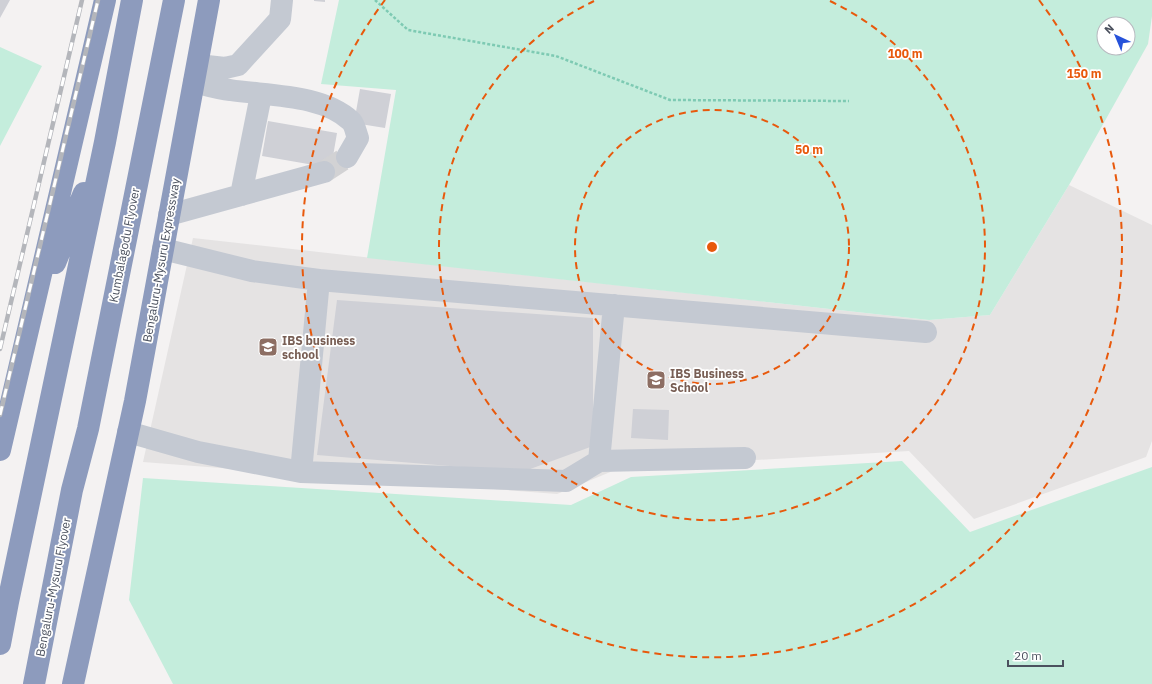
<svg xmlns="http://www.w3.org/2000/svg" width="1152" height="684" viewBox="0 0 1152 684" font-family="'IBM Plex Sans',sans-serif">
<style>
.education{fill:#e5e3e3}
.green{fill:#c4eddc;fill-rule:evenodd}
.building{fill:#cfd0d6}
.lines{fill:none;stroke-linecap:round;stroke-linejoin:round}
.minor-tunnel{stroke:#d2d2d4;stroke-width:22;stroke-dasharray:22 11;stroke-linecap:butt}
.path{stroke:#7ecab3;stroke-width:2.5;stroke-dasharray:3 2;stroke-linecap:butt}
.minor{stroke:#c4c9d2;stroke-width:22}
.highway{stroke:#8d9bbd;stroke-width:22}
.rail-casing{stroke:#b4b6bb;stroke-width:4.5}
.rail{stroke:#fff;stroke-width:3;stroke-dasharray:9;stroke-linecap:butt}
.ring{fill:none;stroke:#e8590c;stroke-width:2;stroke-dasharray:7 5}
.labels{text-anchor:middle;dominant-baseline:central;stroke-width:3.5;stroke-linejoin:round;paint-order:stroke}
.street-label{font-size:12px;fill:#4b515e;stroke:#fff}
.education-label{font-size:12px;font-weight:bold;fill:#785e54;stroke:#fff;text-anchor:start}
.centre{fill:#e8590c;stroke:#fff;stroke-width:2}
.ring-label{font-size:12px;text-anchor:middle;font-weight:bold;fill:#e8590c;stroke:#fff;stroke-width:3.5;stroke-linejoin:round;paint-order:stroke}
</style>
<rect width="100%" height="100%" fill="#f4f2f2"/>
<!-- education -->
<path class="education" d="M 1069,185 L 1152,225 L 1152,441 L 1146,457 L 974,519 L 909,451 L 620,468 L 557,494 L 143,462 L 193,238 L 929,320 L 990,315 Z"/>
<!-- green -->
<path class="green" d="M 339,0 L 1152,0 L 1152,16 L 1148,44 L 1069,185 L 990,315 L 929,320 L 367,258 L 396,90 L 321,84 ZM 1104,24 L 1128,24 L 1128,48 L 1104,48 Z
M 0,47 L 42,66 L 0,146 Z
M 902,461 L 970,532 L 1152,467 L 1152,684 L 173,684 L 129,600 L 143,478 L 571,505 L 631,477 Z"/>
<!-- building -->
<path class="building" d="M 0,0 L 10,0 L 0,18 Z
M 314,0 L 325,0 L 325,2 L 314,1 Z
M 360,89 L 391,94 L 385,128 L 354,123 Z
M 268,121 L 337,133 L 331,168 L 262,156 Z
M 337,300 L 593,318 L 593,446 L 522,472 L 317,455 Z
M 633,409 L 669,410 L 668,440 L 631,438 Z"/>
<g class="lines">
<!-- minor-tunnel -->
<path class="minor-tunnel" d="M 324,172 L 347,157"/>
<!-- path -->
<path class="path" d="M 375,0 L 408,30 L 556,56 L 670,100 L 849,101"/>
<!-- minor -->
<path class="minor" d="M 198,65 L 225,68 L 238,65 L 280,19 L 282,0
M 194,82 C 206,85 218,89 230,90 C 268,96 322,94 351,121 C 355,125 356,133 358,138 L 347,157
M 241,195 L 261,95
M 169,215 L 324,172
M 163,249 L 252,271 L 319,280
M 128,432 L 198,452 L 301,472 L 319,280 L 926,332
M 599,461 L 745,458
M 301,472 L 566,481 L 599,461 L 614,305"/>
<!-- highway -->
<path class="highway" d="M 55,263 L 84,193
M 0,450 L 105,0
M 0,644 L 8,602 L 105,142 L 132,0
M 34,684 L 72,490 L 88,429 L 174,0
M 73,684 L 135,401 L 209,0"/>
<defs>
<path id="rail" d="M 0,349 L 82,0
M 0,415 L 98,0"/>
</defs>
<!-- rail casing -->
<use href="#rail" class="rail-casing"/>
<!-- rail -->
<use href="#rail" class="rail"/>
</g>
<!-- distance rings -->
<g class="ring">
<circle cx="712" cy="247" r="137"/>
<path d="M830 1A273 273 0 1 1 594 1"/>
<path d="M1039 0A410 410 0 1 1 385 0"/>
</g>
<!-- icons -->
<defs>
<symbol id="school-square" viewBox="-11 -11 22 22"><rect x="-9" y="-9" width="18" height="18" rx="4" fill="#8d6e63" stroke="#fff"/><path d="M0-5L7-2L0 1L-7-2ZM-4 1L0 2.5L4 1V4Q0 6-4 4Z" fill="#fff"/></symbol>
<symbol id="university-square" viewBox="-11 -11 22 22"><rect x="-9" y="-9" width="18" height="18" rx="4" fill="#8d6e63" stroke="#fff"/><path d="M0-5L7-2L0 1L-7-2ZM-4 1L0 2.5L4 1V4Q0 6-4 4Z" fill="#fff"/></symbol>
</defs>
<g fill-rule="evenodd">
<use href="#school-square" x="257" y="336" width="22" height="22"/>
<use href="#university-square" x="645" y="369" width="22" height="22"/>
</g>
<g class="labels">
<!-- street labels -->
<g class="street-label">
<text transform="translate(124 245) rotate(-79)">Kumbalagodu Flyover</text>
<text transform="translate(161 260) rotate(-80)">Bengaluru-Mysuru Expressway</text>
<text transform="translate(53 587) rotate(-79)">Bengaluru-Mysuru Flyover</text>
</g>
<!-- education labels -->
<g class="education-label">
<text x="282" y="340">IBS business<tspan x="282" dy="14">school</tspan></text>
<text x="670" y="373">IBS Business<tspan x="670" dy="14">School</tspan></text>
</g>
</g>
<circle cx="712" cy="247" r="6" class="centre"/>
<g class="ring-label">
<text x="905" y="58">100 m</text>
<text x="1084" y="78">150 m</text>
<text x="809" y="154">50 m</text>
</g>
<!-- north arrow -->
<g transform="translate(1116 36) rotate(316)"><circle r="19" fill="#ffffff" stroke="#b7b9bf"/>
<path d="M0-3L7 15L0 10L-7 15Z" fill="#2652da"/>
<text y="-6" font-size="11" font-weight="bold" text-anchor="middle" fill="#4b515e">N</text>
</g>
<!-- scale -->
<path d="M1008 660v6h55v-6" fill="none" stroke="#4b515e" stroke-width="2"/>
<text x="1014" y="660" font-size="12" fill="#4b515e" stroke="#ffffff" stroke-width="3" paint-order="stroke">20 m</text>
</svg>
